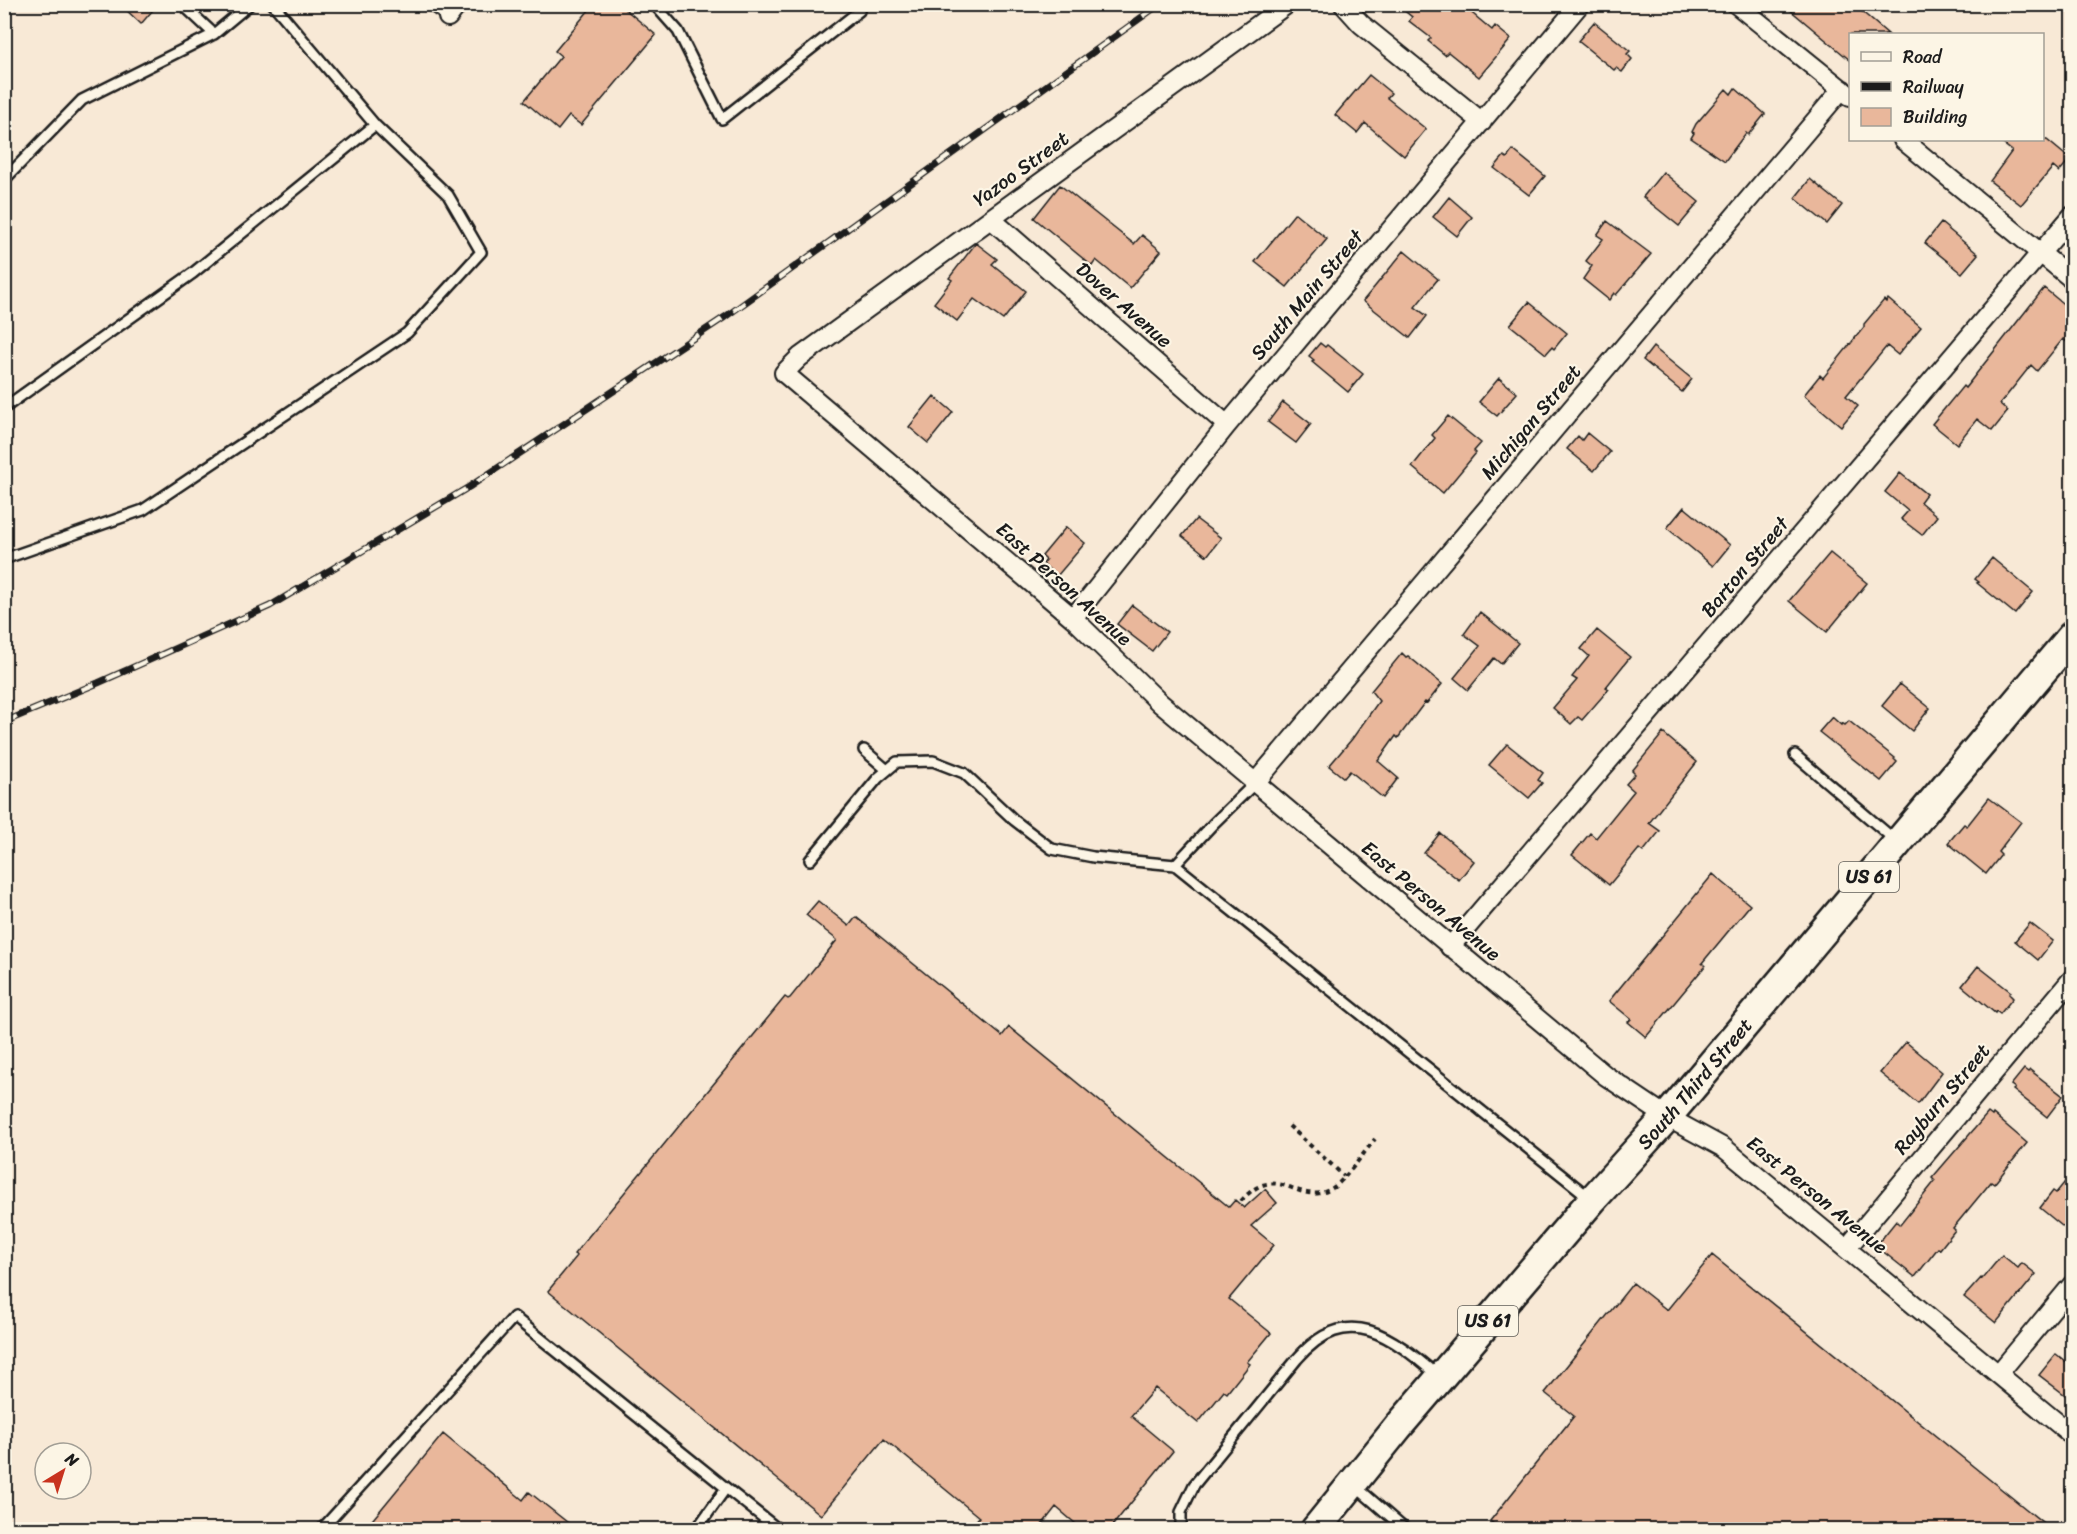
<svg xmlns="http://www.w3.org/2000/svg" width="2077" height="1534" viewBox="0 0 2077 1534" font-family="Sriracha,sans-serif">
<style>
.building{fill:#e9b79b;stroke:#1c1c1c;stroke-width:1.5}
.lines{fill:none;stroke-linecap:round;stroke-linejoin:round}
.lane-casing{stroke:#1c1c1c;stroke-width:14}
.street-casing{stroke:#1c1c1c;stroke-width:22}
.primary-casing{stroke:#1c1c1c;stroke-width:33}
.path{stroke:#1c1c1c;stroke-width:4;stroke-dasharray:4.5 4.5;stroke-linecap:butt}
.lane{stroke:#fcf5e5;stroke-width:9}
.street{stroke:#fcf5e5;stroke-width:18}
.primary{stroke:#fcf5e5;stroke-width:28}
.rail-casing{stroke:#1c1c1c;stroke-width:7}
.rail{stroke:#fcf5e5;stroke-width:4.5;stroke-dasharray:14;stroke-linecap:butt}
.labels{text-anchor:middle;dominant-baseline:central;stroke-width:4.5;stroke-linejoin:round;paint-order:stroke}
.shield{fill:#fcf5e5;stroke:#5f5d58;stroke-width:1.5}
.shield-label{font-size:18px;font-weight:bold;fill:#1c1c1c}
.street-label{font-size:20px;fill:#1c1c1c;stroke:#fcf5e5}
</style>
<rect width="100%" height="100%" fill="#f8e9d6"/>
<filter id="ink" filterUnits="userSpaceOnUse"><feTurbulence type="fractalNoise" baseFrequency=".0167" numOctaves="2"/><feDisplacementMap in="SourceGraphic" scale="12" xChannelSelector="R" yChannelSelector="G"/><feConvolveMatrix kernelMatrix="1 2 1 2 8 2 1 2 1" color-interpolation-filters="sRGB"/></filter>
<g filter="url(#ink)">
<!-- building -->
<path class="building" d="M 120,4 L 158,4 L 141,24 Z
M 594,4 L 619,4 L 656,35 L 581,125 L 569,116 L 558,130 L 524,101 L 561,56 L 555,51 Z
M 1396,4 L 1461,4 L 1492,30 L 1495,26 L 1511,39 L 1479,77 L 1448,52 L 1445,55 L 1428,41 L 1431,38 L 1409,21 L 1412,17 Z
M 1783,4 L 1853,4 L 1888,34 L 1851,34 L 1851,61 Z
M 1594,22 L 1630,51 L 1627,54 L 1632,59 L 1622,72 L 1616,68 L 1614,70 L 1578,41 Z
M 1369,75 L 1391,93 L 1387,98 L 1426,129 L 1404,156 L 1365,123 L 1357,133 L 1335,115 Z
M 1735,88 L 1765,114 L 1748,135 L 1746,133 L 1725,161 L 1691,138 L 1694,133 L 1692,132 L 1696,124 L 1726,89 L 1731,94 Z
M 1998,140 L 2047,140 L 2070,159 L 2059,172 L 2053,167 L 2021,205 L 1990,181 L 2012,151 Z
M 1513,150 L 1545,176 L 1529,195 L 1494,168 L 1504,156 L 1507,158 Z
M 1663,172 L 1699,202 L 1679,226 L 1643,197 Z
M 1810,179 L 1842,205 L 1827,224 L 1795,198 Z
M 1060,185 L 1134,244 L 1142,235 L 1161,251 L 1130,288 L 1096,260 L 1092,266 L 1034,218 Z
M 1449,197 L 1472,217 L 1457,236 L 1433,217 Z
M 1295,213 L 1327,239 L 1287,287 L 1255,262 Z
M 1607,221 L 1651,254 L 1616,295 L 1614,293 L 1609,300 L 1583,279 L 1592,266 L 1586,261 L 1603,239 L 1597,235 Z
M 1941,223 L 1978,254 L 1962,273 L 1925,243 Z
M 976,243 L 997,259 L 992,264 L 1026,291 L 1003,320 L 974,299 L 957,321 L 934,303 L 952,280 L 949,278 Z
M 1404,251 L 1438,279 L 1415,307 L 1427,316 L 1410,338 L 1363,301 Z
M 2044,288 L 2073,312 L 2073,347 L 2063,339 L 2037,371 L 2031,365 L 2000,404 L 2008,411 L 1992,431 L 1977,419 L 1957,444 L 1932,424 L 1963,386 L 1965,388 Z
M 1888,299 L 1921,327 L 1898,355 L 1887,346 L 1846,396 L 1858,406 L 1841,426 L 1804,395 L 1820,375 L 1823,378 L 1864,327 L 1864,324 L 1884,300 L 1886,302 Z
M 1529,302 L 1567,333 L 1554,349 L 1552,347 L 1546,354 L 1510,325 Z
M 1320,343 L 1325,347 L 1327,345 L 1363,374 L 1348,392 L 1312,362 L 1314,360 L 1309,356 Z
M 1653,347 L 1692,379 L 1682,392 L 1643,360 Z
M 1499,378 L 1517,393 L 1497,416 L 1479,402 Z
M 934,396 L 953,412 L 928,443 L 909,427 Z
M 1283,402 L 1311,424 L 1296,443 L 1268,422 Z
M 1448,416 L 1481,443 L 1474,451 L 1476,453 L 1443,493 L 1412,467 L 1435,438 L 1432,435 Z
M 1587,433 L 1610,452 L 1594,471 L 1567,449 L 1578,436 L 1582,440 Z
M 1900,473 L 1926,494 L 1920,502 L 1937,516 L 1922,535 L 1901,519 L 1908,511 L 1885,492 Z
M 1684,507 L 1730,545 L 1713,566 L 1667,528 Z
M 1196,519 L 1221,538 L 1207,556 L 1182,536 Z
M 1066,527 L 1085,543 L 1057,576 L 1043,564 L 1046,560 L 1042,556 Z
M 1830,553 L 1867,583 L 1827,632 L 1789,601 Z
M 1992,558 L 2033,592 L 2015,614 L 1977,583 L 1979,582 L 1975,579 Z
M 1132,605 L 1167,632 L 1152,651 L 1117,624 Z
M 1480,612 L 1518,643 L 1501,664 L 1494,658 L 1468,690 L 1454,678 L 1480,646 L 1464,634 Z
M 1597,630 L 1630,657 L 1606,687 L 1609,689 L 1582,720 L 1578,717 L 1571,724 L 1553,708 L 1577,680 L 1572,677 L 1589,656 L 1581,649 Z
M 1402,653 L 1406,657 L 1408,656 L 1442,684 L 1427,703 L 1425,702 L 1398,738 L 1396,736 L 1378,761 L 1398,778 L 1383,798 L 1350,771 L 1344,778 L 1329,766 L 1352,739 L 1379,701 L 1371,691 Z
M 1900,684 L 1930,708 L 1912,731 L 1882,706 Z
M 1832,717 L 1841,725 L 1842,723 L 1845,725 L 1849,721 L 1895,758 L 1894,759 L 1897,762 L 1881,781 L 1819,732 Z
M 1663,733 L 1697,762 L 1649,823 L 1660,831 L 1643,852 L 1639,849 L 1609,885 L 1572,855 L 1590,833 L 1596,838 L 1634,791 L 1626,784 L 1635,774 L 1632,771 Z
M 1507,744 L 1543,773 L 1538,780 L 1542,783 L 1529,798 L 1489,765 Z
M 1989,798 L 2021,822 L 1998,852 L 2001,855 L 1986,874 L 1948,843 L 1964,824 L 1967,826 Z
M 1440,833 L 1474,861 L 1459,880 L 1424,853 Z
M 1713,874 L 1750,905 L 1702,963 L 1705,966 L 1646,1037 L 1628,1022 L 1631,1019 L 1609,1001 Z
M 818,901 L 849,926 L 856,917 L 1002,1036 L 1009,1027 L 1229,1207 L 1235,1200 L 1244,1208 L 1265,1189 L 1277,1203 L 1251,1226 L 1274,1245 L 1229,1299 L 1271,1333 L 1247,1362 L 1250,1364 L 1227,1393 L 1224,1391 L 1198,1423 L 1155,1388 L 1131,1416 L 1173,1451 L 1109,1530 L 1083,1530 L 1056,1507 L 1038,1530 L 969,1530 L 979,1517 L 884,1439 L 821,1515 L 548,1291 L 577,1256 L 574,1254 L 785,997 L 788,999 L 790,998 L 837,940 L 806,915 Z
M 2030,923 L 2053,941 L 2038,960 L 2015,941 Z
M 1978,966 L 2011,992 L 2009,994 L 2013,998 L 2000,1014 L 1996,1011 L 1995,1013 L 1962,986 Z
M 1906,1042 L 1942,1072 L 1918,1104 L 1880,1073 Z
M 2024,1069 L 2028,1072 L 2030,1070 L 2063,1096 L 2047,1117 L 2013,1090 L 2015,1088 L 2011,1085 Z
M 1988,1113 L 1992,1116 L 1993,1114 L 2027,1143 L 1994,1184 L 1991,1182 L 1953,1228 L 1955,1230 L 1940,1249 L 1938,1248 L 1915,1277 L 1876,1246 L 1896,1221 L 1900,1225 L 1935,1181 L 1932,1178 Z
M 2073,1172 L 2073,1235 L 2040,1208 L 2053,1191 L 2056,1193 Z
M 1712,1255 L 2052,1530 L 1501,1530 L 1490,1521 L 1574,1416 L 1545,1393 L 1633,1283 L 1667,1310 Z
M 2002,1255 L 2018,1268 L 2022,1263 L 2036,1274 L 1996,1323 L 1964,1297 L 1981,1278 L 1982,1279 Z
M 2056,1354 L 2073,1367 L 2073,1401 L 2039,1375 Z
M 443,1434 L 523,1500 L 529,1492 L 577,1530 L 364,1530 Z"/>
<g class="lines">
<defs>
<path id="lane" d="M 182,4 L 214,34 L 250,4
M 429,4 L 448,17
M 654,4 L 678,31 L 722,119 L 859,11 L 854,4
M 4,180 L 82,100 L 214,34
M 4,408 L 193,273 L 375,125 L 273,4
M 4,559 L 143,510 L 407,333 L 481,252 L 448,195 L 375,125
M 864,750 L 887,770
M 1795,755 L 1896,841
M 1255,783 L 1214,823 L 1175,865 L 1590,1198
M 810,860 L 878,778 L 897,762 L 933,761 L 964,773 L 1014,820 L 1052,849 L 1093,857 L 1175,865
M 1354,1485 L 1406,1530
M 321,1530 L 514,1317 L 726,1488
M 696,1530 L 726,1488 L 779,1530
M 1181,1530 L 1181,1512 L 1194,1485 L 1297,1359 C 1348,1300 1392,1337 1438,1376"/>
<path id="street" d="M 1287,4 L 800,357 L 784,373 L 1073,618 L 1160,703 L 1606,1076 L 1667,1117 L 1724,1148 L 2072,1435
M 1343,4 L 1361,24 L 1482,122
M 1736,4 L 1850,96
M 448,17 L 458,4
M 1903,140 L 2072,279
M 991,219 L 1227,425
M 1073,618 L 1227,425 L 1580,4
M 1255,783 L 1842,89
M 1450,947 L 2072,216
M 1847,1248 L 2072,979
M 1999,1373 L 2072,1285"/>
<g id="primary">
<path id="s1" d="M 1315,1530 L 1398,1427 L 1592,1200 L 1667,1117 L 2072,636"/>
</g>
</defs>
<!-- lane casing -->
<use href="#lane" class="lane-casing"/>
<!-- street casing -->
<use href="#street" class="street-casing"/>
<!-- primary casing -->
<use href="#primary" class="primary-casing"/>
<!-- path -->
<path class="path" d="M 1289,1126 L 1344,1176
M 1241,1201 C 1278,1159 1297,1208 1331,1189 C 1344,1182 1365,1151 1375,1139"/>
<!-- lane -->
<use href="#lane" class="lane"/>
<!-- street -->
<use href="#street" class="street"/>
<!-- primary -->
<use href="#primary" class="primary"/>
<defs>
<path id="rail" d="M 4,722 L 98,683 L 270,606 L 469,487 L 725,317 L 1160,4"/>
</defs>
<!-- rail casing -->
<use href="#rail" class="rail-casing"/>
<!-- rail -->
<use href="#rail" class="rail"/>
</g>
</g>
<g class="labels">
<!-- shield labels -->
<g class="shield">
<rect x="1839" y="862" width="60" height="30" rx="4.5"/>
<rect x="1458" y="1306" width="60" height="30" rx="4.5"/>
</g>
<g class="shield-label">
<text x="1869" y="877">US 61</text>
<text x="1488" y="1321">US 61</text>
</g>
<!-- street labels -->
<g class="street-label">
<text transform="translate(1021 169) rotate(-36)">Yazoo Street</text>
<text transform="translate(1307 295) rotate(-50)">South Main Street</text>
<text transform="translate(1124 305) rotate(41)">Dover Avenue</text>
<text transform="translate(1531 422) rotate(-50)">Michigan Street</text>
<text transform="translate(1745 567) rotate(-50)">Barton Street</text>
<text transform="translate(1064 584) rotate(42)">East Person Avenue</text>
<text transform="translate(1431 901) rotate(40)">East Person Avenue</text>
<text stroke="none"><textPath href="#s1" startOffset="586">South Third Street</textPath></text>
<text transform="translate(1942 1099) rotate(-50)">Rayburn Street</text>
<text transform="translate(1817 1195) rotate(39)">East Person Avenue</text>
</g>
</g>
<!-- margin -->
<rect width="2077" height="1534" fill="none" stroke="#fcf5e5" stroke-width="24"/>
<rect x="12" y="12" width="2053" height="1510" fill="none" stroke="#1c1c1c" stroke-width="2" filter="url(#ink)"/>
<!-- legend -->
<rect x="1849" y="33" width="195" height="108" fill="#fcf5e5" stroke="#a29e95" stroke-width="1.5"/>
<rect x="1861" y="52" width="30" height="9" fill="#fcf5e5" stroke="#a29e95" stroke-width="1.5"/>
<text x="1903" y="63" font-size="18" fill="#1c1c1c">Road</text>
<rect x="1861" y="82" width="30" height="9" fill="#1c1c1c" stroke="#a29e95" stroke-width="1.5"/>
<text x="1903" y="93" font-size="18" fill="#1c1c1c">Railway</text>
<rect x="1861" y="108" width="30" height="18" fill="#e9b79b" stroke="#a29e95" stroke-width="1.5"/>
<text x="1903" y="123" font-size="18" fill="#1c1c1c">Building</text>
<!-- north arrow -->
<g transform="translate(63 1471) rotate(38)"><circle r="28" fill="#fcf5e5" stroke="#a29e95" stroke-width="1.5"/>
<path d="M0-4.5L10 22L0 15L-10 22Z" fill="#c8321e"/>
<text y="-9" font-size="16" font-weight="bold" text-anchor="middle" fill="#1c1c1c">N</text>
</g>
</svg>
